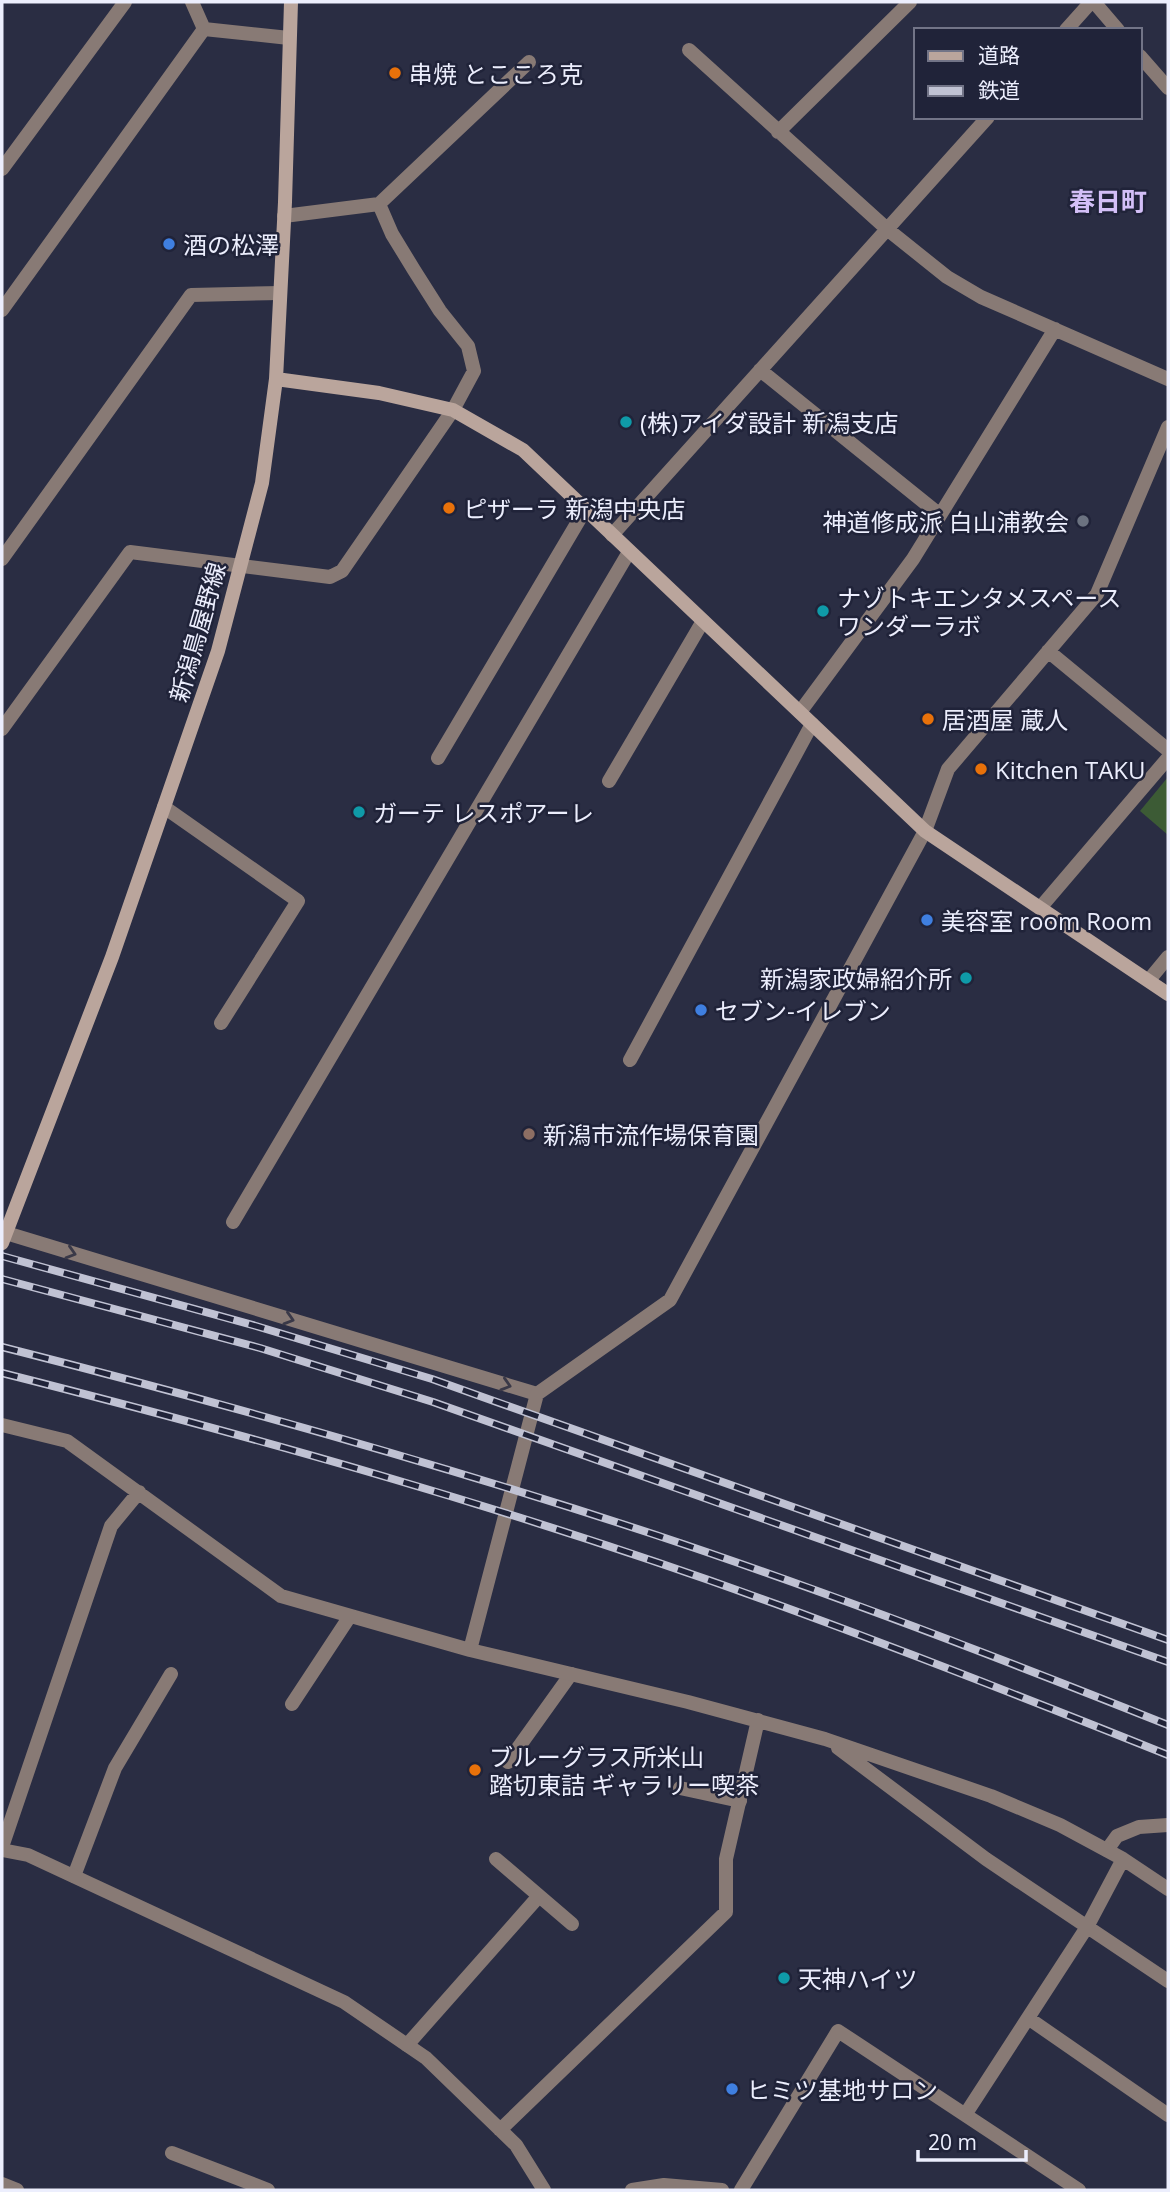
<svg xmlns="http://www.w3.org/2000/svg" width="1170" height="2192" viewBox="0 0 1170 2192" font-family="'Open Sans','Noto Sans JP',sans-serif">
<style>
.green{fill:#3c5b35}
.lines{fill:none;stroke-linecap:round;stroke-linejoin:round}
.lane{stroke:#887a75;stroke-width:14}
.street{stroke:#887a75;stroke-width:14}
.secondary{stroke:#baa59c;stroke-width:14}
.rail-casing{stroke:#c0c2d3;stroke-width:8}
.rail{stroke:#202339;stroke-width:5;stroke-dasharray:16;stroke-linecap:butt}
.oneway{stroke:#3a3948}
.food-dot{fill:#e8710a;stroke:#202339;stroke-width:2.5}
.shop-dot{fill:#3f7fe0;stroke:#202339;stroke-width:2.5}
.culture-dot{fill:#0f9aa8;stroke:#202339;stroke-width:2.5}
.worship-dot{fill:#6b7280;stroke:#202339;stroke-width:2.5}
.education-dot{fill:#8d6e63;stroke:#202339;stroke-width:2.5}
.labels{text-anchor:middle;dominant-baseline:central;stroke-width:5;stroke-linejoin:round;paint-order:stroke}
.poi-label{font-size:24px;fill:#eceefd;stroke:#202339;text-anchor:start}
.street-label{font-size:24px;fill:#eceefd;stroke:#202339}
.neighbourhood-label{font-size:26px;font-weight:bold;fill:#d3bff7;stroke:#202339}
</style>
<rect width="100%" height="100%" fill="#2a2d43"/>
<!-- green -->
<path class="green" d="M 1168,777 L 1168,835 L 1140,811 Z"/>
<g class="lines">
<!-- lane -->
<path class="lane" d="M 164,807 L 298,901 L 221,1023
M 6,1233 L 537,1394
M 508,1762 L 571,1674
M 680,1788 L 740,1801
M 1107,1850 L 1117,1836 L 1139,1827 L 1168,1825
M 496,1859 L 572,1924
M 74,1876 L 115,1768 L 171,1674
M 407,2045 L 539,1896
M 2,2184 L 17,2190"/>
<!-- street -->
<path class="street" d="M 192,2 L 204,29 L 289,38
M 1094,2 L 1118,30
M 1066,30 L 1091,2
M 689,50 L 887,229 L 947,277 L 981,297 L 1168,379
M 1140,56 L 1168,88
M 778,132 L 910,2
M 2,169 L 125,2
M 284,216 L 379,204 L 529,62
M 2,310 L 204,29
M 760,370 L 940,515
M 612,535 L 988,117
M 2,559 L 191,295 L 280,293
M 1048,651 L 1168,750
M 800,712 L 913,559 L 1055,329
M 2,729 L 130,552 L 330,577 L 342,571 L 453,410 L 474,371 L 468,346 L 440,311 L 414,270 L 392,234 L 379,204
M 438,758 L 585,510
M 609,781 L 703,621
M 1040,908 L 1168,758
M 1149,980 L 1168,957
M 630,1060 L 812,724
M 233,1222 L 629,552
M 2,1425 L 67,1441 L 281,1596 L 470,1650 L 688,1702 L 825,1739 L 991,1796 L 1060,1825 L 1123,1859 L 1168,1889
M 470,1650 L 537,1394 L 670,1300 L 925,831 L 948,769 L 1097,594 L 1168,427
M 292,1704 L 350,1616
M 838,1748 L 986,1859 L 1168,1981
M 2,1847 L 111,1526 L 139,1492
M 2,1850 L 28,1855 L 344,2002 L 426,2058 L 516,2145 L 544,2190
M 1028,2018 L 1168,2115
M 965,2115 L 1087,1927 L 1123,1859
M 500,2130 L 726,1912 L 726,1859 L 758,1720
M 172,2153 L 268,2190
M 632,2190 L 664,2185 L 722,2190
M 741,2190 L 838,2031 L 1079,2190"/>
<!-- secondary -->
<path class="secondary" d="M 276,379 L 379,393 L 453,410 L 523,450 L 925,831 L 1168,994
M 2,1243 L 112,957 L 218,651 L 262,483 L 276,379 L 285,202 L 291,2"/>
<defs>
<path id="rail" d="M 2,1256 L 256,1326 L 432,1379 L 1168,1640
M 2,1279 L 260,1348 L 433,1402 L 1168,1662
M 2,1347 C 223,1403 443,1465 659,1536 C 831,1593 1000,1658 1168,1725
M 2,1373 C 263,1439 523,1512 776,1604 C 908,1652 1038,1703 1168,1755"/>
</defs>
<!-- rail casing -->
<use href="#rail" class="rail-casing"/>
<!-- rail -->
<use href="#rail" class="rail"/>
</g>
<!-- one-way arrows -->
<defs><path id="oneway-chevron" d="M-2-3.5L2.5 0L-2 3.5" fill="none" stroke-width="1.6" stroke-linecap="round" stroke-linejoin="round" transform="scale(1.75)"/></defs>
<g class="oneway">
<use href="#oneway-chevron" transform="translate(71 1253) rotate(17)"/>
<use href="#oneway-chevron" transform="translate(289 1319) rotate(17)"/>
<use href="#oneway-chevron" transform="translate(506 1385) rotate(17)"/>
</g>
<!-- markers -->
<g class="food-dot">
<circle cx="395" cy="73" r="7"/>
<circle cx="449" cy="508" r="7"/>
<circle cx="928" cy="719" r="7"/>
<circle cx="981" cy="769" r="7"/>
<circle cx="475" cy="1770" r="7"/>
</g>
<g class="shop-dot">
<circle cx="169" cy="244" r="7"/>
<circle cx="927" cy="920" r="7"/>
<circle cx="701" cy="1010" r="7"/>
<circle cx="732" cy="2089" r="7"/>
</g>
<g class="culture-dot">
<circle cx="626" cy="422" r="7"/>
<circle cx="823" cy="611" r="7"/>
<circle cx="359" cy="812" r="7"/>
<circle cx="966" cy="978" r="7"/>
<circle cx="784" cy="1978" r="7"/>
</g>
<circle class="worship-dot" cx="1083" cy="521" r="7"/>
<circle class="education-dot" cx="529" cy="1134" r="7"/>
<g class="labels">
<!-- poi labels -->
<g class="poi-label">
<text x="409" y="73">串焼 とこころ克</text>
<text x="183" y="244">酒の松澤</text>
<text x="640" y="422">(株)アイダ設計 新潟支店</text>
<text x="463" y="508">ピザーラ 新潟中央店</text>
<text x="1069" y="521" text-anchor="end">神道修成派 白山浦教会</text>
<text x="837" y="597">ナゾトキエンタメスペース<tspan x="837" dy="28">ワンダーラボ</tspan></text>
<text x="942" y="719">居酒屋 蔵人</text>
<text x="995" y="769">Kitchen TAKU</text>
<text x="373" y="812">ガーテ レスポアーレ</text>
<text x="941" y="920">美容室 room Room</text>
<text x="952" y="978" text-anchor="end">新潟家政婦紹介所</text>
<text x="715" y="1010">セブン-イレブン</text>
<text x="543" y="1134">新潟市流作場保育園</text>
<text x="489" y="1756">ブルーグラス所米山<tspan x="489" dy="28">踏切東詰 ギャラリー喫茶</tspan></text>
<text x="798" y="1978">天神ハイツ</text>
<text x="746" y="2089">ヒミツ基地サロン</text>
</g>
<!-- street labels -->
<g class="street-label">
<text transform="translate(197 632) rotate(-74)">新潟鳥屋野線</text>
</g>
<!-- neighbourhood labels -->
<g class="neighbourhood-label">
<text x="1108" y="201">春日町</text>
</g>
</g>
<!-- border -->
<rect width="1170" height="2192" fill="none" stroke="#eceefd" stroke-width="7"/>
<!-- legend -->
<rect x="914" y="28" width="228" height="91" fill="#202339" stroke="#727487" stroke-width="2"/>
<rect x="928" y="51" width="35" height="10" fill="#baa59c" stroke="#727487" stroke-width="2"/>
<text x="978" y="63" font-size="21" fill="#eceefd">道路</text>
<rect x="928" y="86" width="35" height="10" fill="#c0c2d3" stroke="#727487" stroke-width="2"/>
<text x="978" y="98" font-size="21" fill="#eceefd">鉄道</text>
<!-- scale -->
<path d="M918 2150v10h108v-10" fill="none" stroke="#eceefd" stroke-width="3.5"/>
<text x="928" y="2150" font-size="21" fill="#eceefd" stroke="#202339" stroke-width="5" paint-order="stroke">20 m</text>
</svg>
